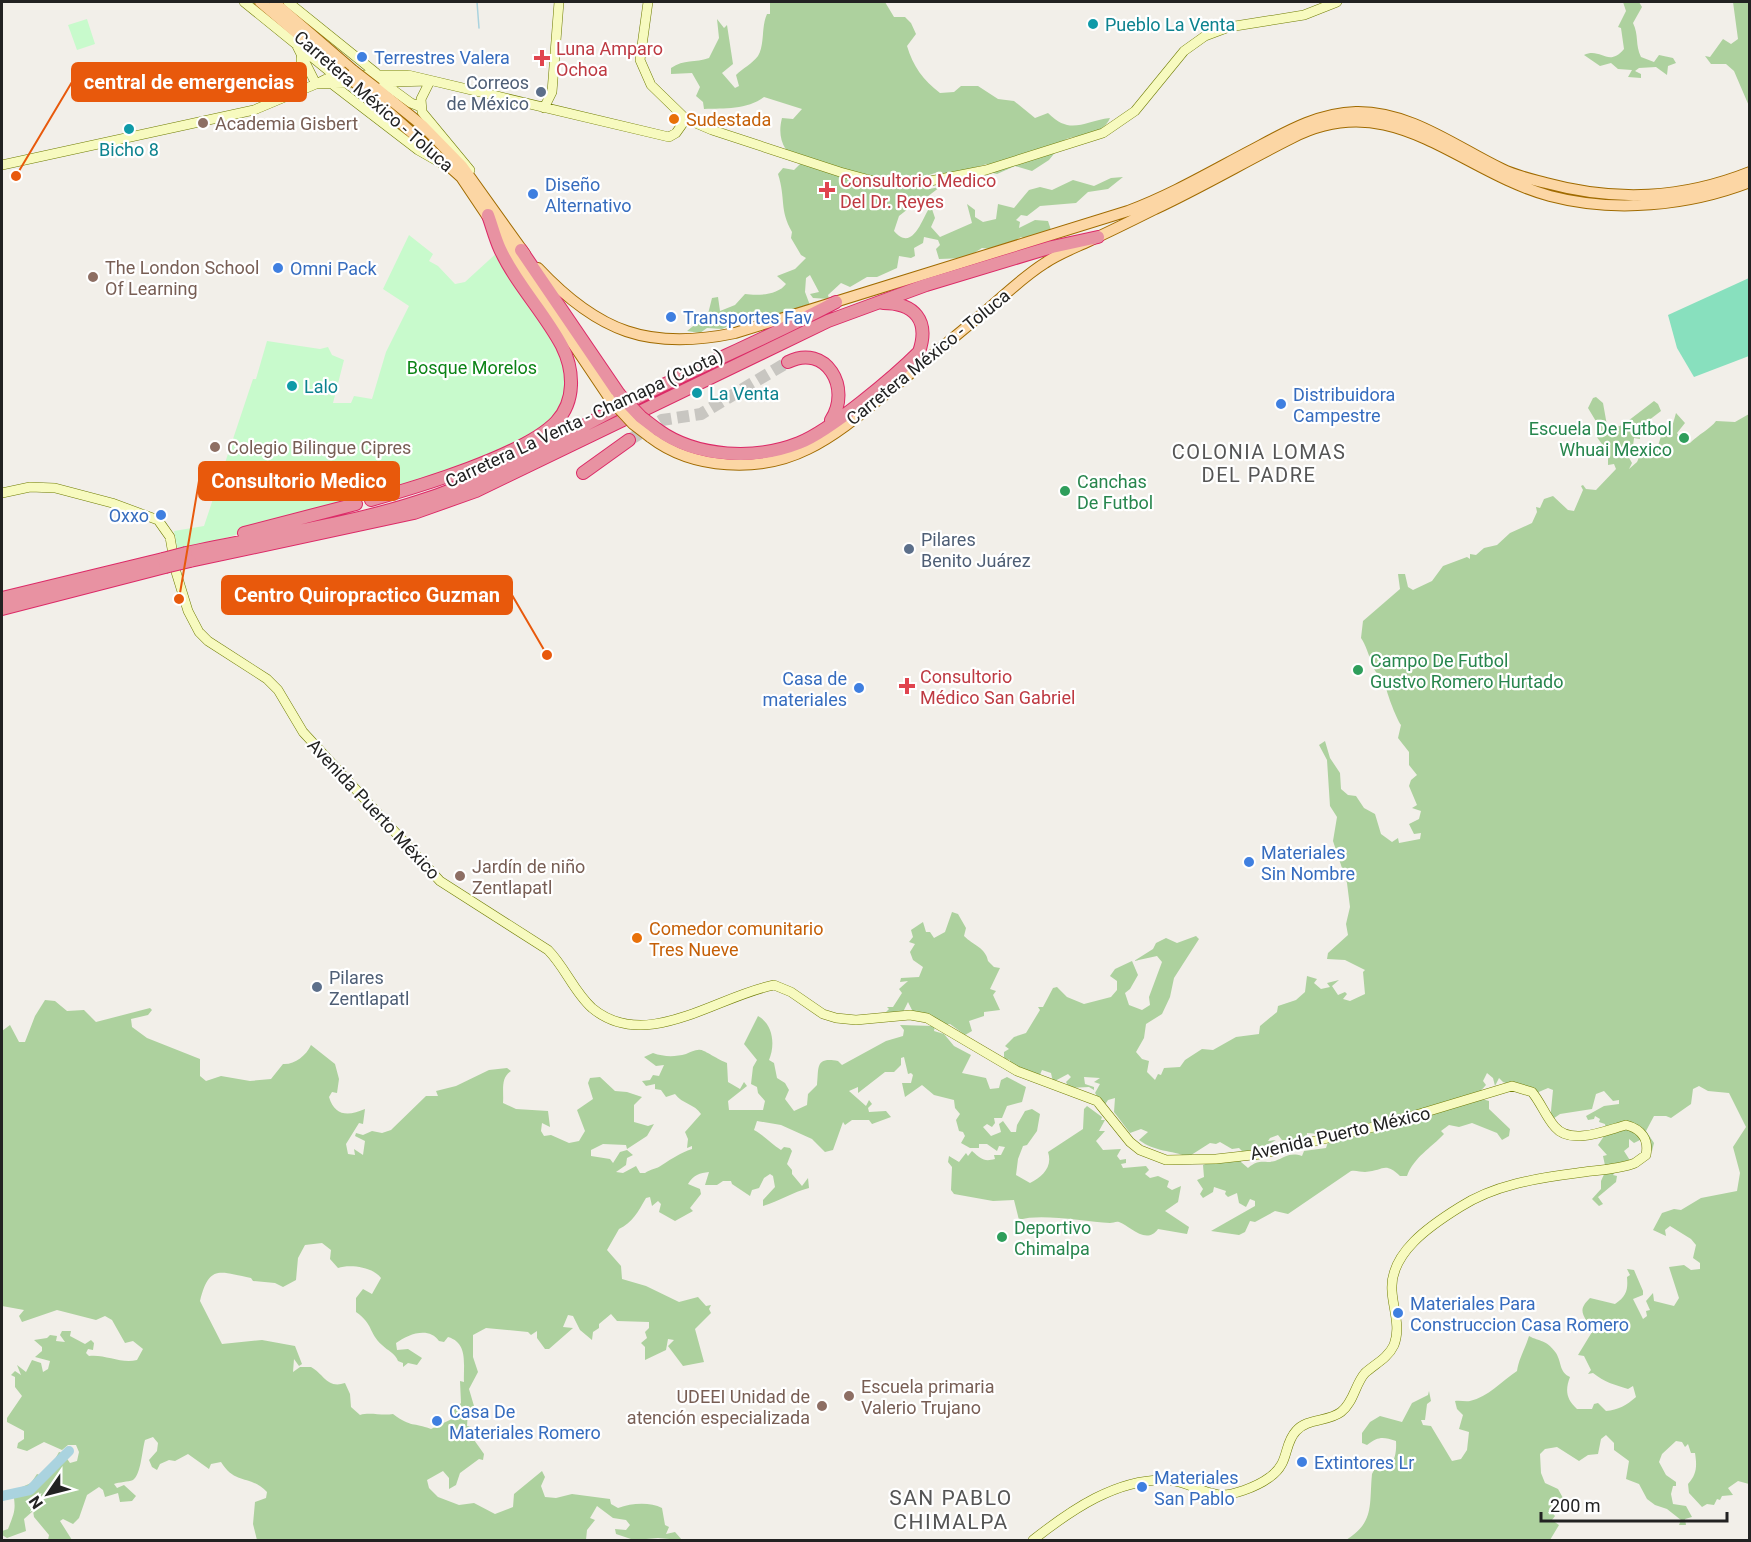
<svg xmlns="http://www.w3.org/2000/svg" width="1751" height="1542" viewBox="0 0 1751 1542" font-family="Roboto,sans-serif">
<style>
.forest{fill:#add19e;fill-rule:evenodd}
.park{fill:#c8facc}
.pitch{fill:#88e0be}
.lines{fill:none;stroke-linecap:round;stroke-linejoin:round}
.stream{stroke:#aad3df;stroke-width:1.5}
.river{stroke:#aad3df;stroke-width:10}
.highway-tunnel{stroke:#c8c6c1;stroke-width:12;stroke-dasharray:12 6;stroke-linecap:butt}
.secondary-casing{stroke:#707d05;stroke-width:10}
.primary-casing{stroke:#a06b00;stroke-width:12}
.highway-casing{stroke:#dc2a67;stroke-width:14}
.secondary{stroke:#f7fabf;stroke-width:9}
.primary{stroke:#fcd6a4;stroke-width:10}
.highway{stroke:#e892a2;stroke-width:12}
.primary-bridge-casing{stroke:#a06b00;stroke-width:12;stroke-linecap:butt}
.highway-bridge-casing{stroke:#dc2a67;stroke-width:14;stroke-linecap:butt}
.primary-bridge{stroke:#fcd6a4;stroke-width:10}
.highway-bridge{stroke:#e892a2;stroke-width:12}
.culture-dot{fill:#0f9aa8;stroke:#fff;stroke-width:2}
.shop-dot{fill:#3f7fe0;stroke:#fff;stroke-width:2}
.health-dot{fill:#e0444e;stroke:#fff;stroke-width:2}
.service-dot{fill:#5c6f8a;stroke:#fff;stroke-width:2}
.food-dot{fill:#e8710a;stroke:#fff;stroke-width:2}
.education-dot{fill:#8d6e63;stroke:#fff;stroke-width:2}
.leisure-dot{fill:#2e9e5b;stroke:#fff;stroke-width:2}
.labels{text-anchor:middle;dominant-baseline:central;stroke-width:4.5;stroke-linejoin:round;paint-order:stroke}
.culture-label{font-size:18px;fill:#0d838f;stroke:#fff;text-anchor:start}
.health-label{font-size:18px;fill:#be3a42;stroke:#fff;text-anchor:start}
.shop-label{font-size:18px;fill:#366cbe;stroke:#fff;text-anchor:start}
.service-label{font-size:18px;fill:#4e5e75;stroke:#fff;text-anchor:start}
.street-label{font-size:18px;fill:#222;stroke:#fff}
.food-label{font-size:18px;fill:#c56008;stroke:#fff;text-anchor:start}
.education-label{font-size:18px;fill:#785e54;stroke:#fff;text-anchor:start}
.park-label{font-size:18px;fill:#0c8416;stroke:#fff}
.leisure-label{font-size:18px;fill:#27864d;stroke:#fff;text-anchor:start}
.neighbourhood-label{font-size:20px;letter-spacing:1.5px;fill:#555;stroke:#fff}
.quarter-label{font-size:21px;letter-spacing:1.5px;fill:#555;stroke:#fff}
.leader{fill:none;stroke:#e8590c;stroke-width:2}
.callout-dot{fill:#e8590c;stroke:#fff;stroke-width:2}
.callout{fill:#e8590c;stroke:#e8590c;stroke-width:2}
.callout-label{font-size:20px;text-anchor:middle;font-weight:bold;fill:#fff}
</style>
<rect width="100%" height="100%" fill="#f2efe9"/>
<!-- forest -->
<path class="forest" d="M 770,2 L 885,2 L 894,17 L 905,17 L 911,23 L 916,34 L 907,46 C 913,66 923,80 940,93 L 954,92 L 961,86 L 978,86 L 998,99 L 1014,101 L 1035,118 L 1048,113 C 1071,136 1083,121 1110,118 C 1103,135 1082,134 1066,139 L 1049,160 L 1032,171 L 1015,166 L 997,174 L 993,173 L 987,164 L 944,176 L 938,172 L 899,185 L 910,188 L 919,185 L 929,189 L 940,187 L 923,200 L 922,206 L 918,201 L 899,216 L 894,231 C 914,255 924,212 931,206 L 935,218 L 931,227 L 940,237 L 972,223 L 967,204 L 975,210 L 975,217 L 983,222 L 996,219 L 998,204 L 1014,208 L 1029,190 L 1040,187 L 1052,190 L 1073,180 L 1094,186 L 1111,178 L 1123,177 L 1108,189 L 1088,192 L 1076,203 L 1040,206 L 1027,216 L 1021,215 L 1016,220 L 1020,222 L 1019,228 L 1035,220 L 1048,221 L 1051,230 L 1031,241 L 1021,237 L 1001,250 L 982,248 L 966,258 L 939,259 L 936,249 L 940,245 L 938,240 L 924,237 L 923,243 L 914,248 L 915,256 L 911,258 L 899,256 L 897,268 L 877,277 L 867,277 L 850,287 L 841,283 L 828,295 L 829,299 L 813,298 L 810,294 L 819,292 L 810,275 L 806,278 L 805,292 L 811,308 L 764,321 L 751,316 L 722,329 L 707,328 L 700,333 L 687,331 L 708,314 L 712,298 L 718,297 L 720,311 L 735,305 L 745,294 C 758,296 778,295 786,284 L 777,276 L 795,269 L 806,258 L 801,255 L 791,238 L 792,232 C 779,209 786,199 778,174 L 783,168 L 794,170 L 801,163 C 783,153 777,137 782,118 L 793,119 L 802,109 L 764,97 C 747,110 724,108 704,109 L 703,102 L 696,96 L 700,87 L 692,73 L 671,74 L 671,68 C 684,59 695,63 709,58 L 719,38 L 717,19 L 724,28 L 727,25 L 733,64 L 722,73 L 735,88 L 739,86 L 736,75 C 743,68 752,64 758,56 C 765,44 761,27 767,14 L 770,14 Z
M 1623,2 L 1639,2 L 1642,7 L 1633,23 C 1639,35 1635,45 1641,57 L 1654,62 L 1659,55 L 1673,58 L 1676,63 L 1668,66 L 1667,75 L 1656,67 L 1639,68 L 1635,71 L 1641,74 L 1641,78 L 1628,77 L 1632,70 L 1618,69 L 1611,63 L 1600,66 L 1584,55 C 1601,47 1608,68 1624,49 L 1621,28 L 1618,27 L 1626,11 Z
M 1733,2 L 1749,2 L 1749,106 L 1734,71 L 1726,64 L 1711,64 L 1705,56 L 1710,57 L 1723,39 L 1731,44 L 1738,39 Z
M 1596,397 L 1603,403 L 1608,431 L 1624,424 L 1654,401 L 1658,404 L 1661,411 L 1640,427 L 1640,439 L 1634,438 L 1633,446 L 1625,451 L 1632,463 L 1629,469 L 1637,462 L 1641,453 L 1658,446 L 1661,436 L 1670,434 L 1676,413 L 1685,423 L 1677,433 L 1684,444 L 1690,443 C 1698,435 1711,428 1716,421 L 1735,422 L 1749,414 L 1749,1484 L 1738,1481 L 1728,1488 L 1733,1495 L 1722,1496 L 1720,1500 L 1717,1499 L 1714,1505 L 1707,1504 L 1702,1507 L 1689,1493 L 1688,1484 C 1697,1474 1697,1466 1695,1453 L 1691,1453 L 1688,1444 L 1685,1447 L 1682,1442 L 1676,1441 L 1662,1454 L 1659,1462 L 1666,1475 L 1676,1482 L 1676,1486 L 1673,1486 L 1671,1494 L 1673,1504 L 1686,1506 L 1692,1517 L 1685,1519 L 1686,1525 L 1679,1525 L 1681,1520 L 1667,1509 L 1655,1505 L 1647,1499 L 1639,1484 L 1626,1479 L 1629,1461 L 1614,1450 L 1614,1443 L 1606,1435 L 1601,1439 L 1598,1454 L 1588,1455 L 1579,1461 L 1557,1447 L 1545,1449 L 1540,1454 L 1541,1473 L 1545,1483 L 1558,1489 L 1563,1498 L 1555,1500 L 1549,1509 L 1555,1516 L 1552,1520 L 1559,1525 L 1550,1540 L 1346,1540 C 1375,1522 1369,1505 1372,1474 L 1374,1470 C 1392,1470 1397,1459 1396,1441 C 1383,1437 1379,1436 1367,1445 L 1362,1443 L 1362,1433 L 1370,1422 L 1380,1416 L 1402,1422 L 1412,1403 L 1428,1395 L 1429,1391 L 1431,1401 L 1427,1404 L 1425,1420 L 1421,1420 L 1423,1425 L 1431,1426 L 1452,1461 L 1461,1459 L 1467,1450 L 1469,1432 L 1459,1429 L 1463,1415 L 1457,1409 L 1455,1401 C 1460,1400 1465,1402 1470,1401 C 1488,1397 1502,1381 1517,1371 C 1519,1358 1525,1349 1529,1336 C 1540,1342 1546,1339 1556,1353 C 1562,1363 1559,1372 1570,1377 C 1565,1390 1566,1399 1577,1409 L 1592,1409 L 1594,1404 L 1598,1403 L 1606,1411 C 1618,1410 1627,1405 1636,1397 L 1633,1386 L 1628,1389 C 1615,1385 1604,1382 1593,1373 L 1588,1374 L 1591,1370 L 1584,1356 L 1578,1355 L 1592,1332 C 1586,1316 1575,1312 1590,1298 L 1615,1304 C 1627,1296 1628,1289 1627,1277 L 1630,1275 L 1627,1269 L 1634,1270 L 1643,1291 L 1643,1295 L 1633,1299 L 1643,1319 L 1647,1316 L 1646,1311 L 1650,1310 L 1646,1301 L 1653,1293 L 1654,1301 L 1674,1306 L 1679,1298 L 1669,1267 L 1684,1265 L 1691,1270 L 1700,1269 L 1700,1263 L 1693,1258 L 1696,1245 L 1691,1239 L 1670,1226 L 1665,1230 L 1666,1236 L 1653,1230 L 1662,1213 L 1674,1209 L 1681,1210 L 1701,1198 L 1737,1191 L 1740,1173 L 1733,1147 L 1746,1127 L 1729,1093 L 1708,1091 L 1699,1086 L 1693,1089 L 1691,1104 L 1671,1118 L 1666,1116 L 1654,1116 L 1646,1131 L 1654,1143 L 1652,1151 L 1640,1140 L 1634,1143 L 1629,1139 L 1629,1147 L 1624,1151 L 1631,1162 L 1618,1167 L 1613,1175 L 1617,1176 L 1616,1182 L 1598,1197 L 1603,1204 L 1599,1206 L 1592,1199 L 1601,1189 L 1601,1181 L 1606,1170 L 1603,1156 L 1607,1155 L 1598,1145 L 1606,1133 L 1605,1124 L 1599,1122 L 1600,1119 L 1595,1116 L 1594,1119 L 1588,1120 L 1586,1116 L 1604,1106 L 1619,1104 L 1619,1100 L 1613,1101 L 1604,1091 L 1596,1094 L 1592,1109 L 1560,1114 L 1550,1121 L 1553,1090 L 1548,1088 L 1534,1094 L 1503,1082 L 1499,1078 L 1495,1086 L 1493,1078 L 1487,1073 L 1483,1081 L 1486,1085 L 1475,1097 L 1489,1101 L 1489,1109 L 1510,1129 L 1509,1136 L 1502,1140 L 1497,1133 L 1472,1123 L 1459,1127 L 1449,1125 L 1441,1131 L 1444,1134 C 1431,1148 1414,1157 1407,1176 L 1400,1176 C 1384,1161 1384,1171 1365,1172 C 1360,1172 1356,1170 1351,1171 L 1288,1214 L 1275,1211 L 1255,1222 L 1250,1221 L 1245,1232 L 1239,1235 L 1211,1231 L 1255,1206 L 1255,1201 L 1250,1199 L 1246,1207 L 1239,1203 L 1237,1193 L 1228,1197 L 1225,1194 L 1226,1191 L 1214,1187 L 1213,1192 L 1203,1198 L 1200,1194 L 1203,1189 L 1197,1180 L 1204,1177 L 1203,1165 L 1219,1159 L 1226,1163 L 1243,1153 L 1241,1162 L 1248,1168 C 1260,1158 1264,1164 1275,1161 C 1286,1157 1290,1152 1302,1156 L 1304,1151 L 1326,1148 L 1328,1142 C 1321,1136 1317,1133 1307,1133 L 1306,1141 L 1282,1140 L 1278,1135 L 1270,1138 L 1268,1141 L 1276,1140 C 1266,1146 1256,1148 1245,1154 L 1239,1148 L 1232,1149 L 1220,1142 L 1216,1144 L 1210,1143 L 1188,1157 C 1171,1150 1155,1152 1139,1140 L 1148,1132 L 1141,1129 L 1130,1133 L 1114,1112 L 1115,1098 L 1108,1100 L 1104,1106 L 1095,1093 L 1100,1084 L 1094,1082 L 1100,1078 L 1084,1077 L 1085,1084 L 1094,1087 L 1094,1090 L 1089,1087 L 1069,1088 L 1066,1082 L 1071,1077 L 1068,1074 L 1053,1082 L 1051,1073 L 1042,1070 L 1039,1077 L 1010,1063 L 1010,1060 L 1004,1059 L 1004,1052 L 1009,1049 L 1005,1046 L 1014,1037 L 1026,1033 L 1040,1010 L 1038,1007 L 1043,1007 L 1053,988 L 1057,987 L 1067,997 L 1084,1004 L 1111,997 L 1117,990 L 1117,981 L 1110,976 L 1115,969 L 1132,961 L 1138,975 L 1130,989 L 1125,993 L 1129,1005 L 1142,1010 L 1150,1005 L 1149,997 L 1162,962 L 1157,956 L 1134,961 L 1153,949 L 1156,943 L 1166,938 L 1177,943 L 1196,936 L 1199,939 L 1174,978 L 1170,997 L 1162,1014 L 1146,1024 L 1144,1038 L 1136,1052 L 1142,1059 L 1149,1061 L 1147,1072 L 1155,1080 L 1158,1074 L 1161,1075 L 1164,1068 L 1180,1067 L 1185,1060 L 1202,1049 L 1213,1050 L 1236,1037 L 1259,1034 L 1260,1026 L 1277,1012 L 1278,1006 L 1296,1000 L 1305,992 L 1307,976 L 1317,979 L 1314,983 L 1321,989 L 1330,987 L 1327,983 L 1339,980 L 1332,986 L 1338,995 L 1345,992 L 1347,994 L 1343,999 L 1350,1001 L 1365,994 L 1363,972 L 1365,970 L 1345,960 L 1327,959 L 1328,953 L 1348,935 L 1346,924 L 1350,907 L 1347,883 L 1333,841 L 1337,817 L 1330,806 L 1327,760 L 1319,745 L 1325,741 L 1330,758 L 1340,773 L 1341,789 L 1348,795 L 1356,796 L 1364,808 L 1375,814 L 1381,834 L 1392,842 L 1398,838 L 1399,843 L 1420,839 L 1421,833 L 1414,834 L 1409,824 L 1419,819 L 1421,811 L 1412,808 L 1417,805 L 1409,786 L 1411,780 L 1417,775 L 1409,765 L 1409,752 L 1398,738 L 1401,725 C 1396,718 1385,689 1385,682 C 1370,671 1371,653 1361,638 L 1363,621 L 1400,589 L 1398,574 L 1405,574 L 1408,587 L 1413,590 L 1432,581 L 1443,566 L 1467,557 L 1470,559 L 1470,554 L 1476,555 L 1484,548 L 1497,545 L 1510,533 L 1532,523 L 1537,512 L 1536,507 L 1540,508 L 1544,499 L 1553,496 L 1568,510 L 1574,511 L 1583,490 L 1581,486 L 1583,485 L 1586,489 L 1596,490 L 1616,469 L 1614,464 L 1608,465 L 1608,452 L 1596,436 L 1597,423 L 1588,408 L 1593,398 Z
M 952,912 L 958,914 L 966,928 L 964,936 C 973,945 986,948 988,961 L 994,967 L 1000,968 L 990,989 L 996,991 L 993,995 L 1000,1010 L 984,1012 L 984,1016 L 969,1021 L 972,1031 L 965,1035 L 950,1024 L 935,1026 L 934,1031 L 944,1034 L 954,1046 L 971,1055 L 962,1073 L 986,1078 L 990,1089 L 999,1088 L 1001,1080 L 1007,1077 L 1026,1087 L 1022,1102 L 1007,1106 L 1002,1118 L 994,1118 L 995,1123 L 992,1127 L 987,1124 L 983,1127 L 991,1136 L 1001,1132 L 999,1124 L 1003,1121 L 1011,1132 L 1016,1132 L 1017,1125 L 1025,1111 L 1032,1109 L 1040,1114 L 1037,1131 L 1027,1145 L 1023,1146 L 1018,1159 L 1016,1175 L 1030,1183 C 1042,1177 1053,1167 1048,1152 L 1083,1129 L 1084,1109 L 1087,1106 L 1102,1117 L 1101,1120 L 1105,1120 L 1099,1131 L 1105,1131 L 1096,1141 L 1103,1150 L 1121,1149 L 1117,1156 L 1120,1160 L 1126,1159 L 1126,1163 L 1121,1164 L 1123,1168 L 1146,1166 L 1149,1170 L 1145,1174 L 1150,1178 L 1158,1176 L 1169,1181 L 1167,1187 L 1172,1190 L 1181,1186 L 1178,1202 L 1165,1211 L 1189,1227 L 1187,1234 L 1158,1229 C 1146,1246 1129,1225 1119,1222 C 1116,1221 1113,1223 1110,1223 C 1085,1222 1041,1213 1019,1220 L 1014,1200 L 993,1201 L 954,1194 L 951,1190 L 952,1167 L 948,1162 L 949,1156 L 959,1162 L 966,1153 L 968,1156 L 972,1151 C 981,1159 984,1162 995,1159 L 994,1155 L 1001,1155 L 1005,1147 L 999,1146 L 997,1151 L 987,1144 L 979,1144 L 979,1148 L 970,1148 L 961,1143 L 965,1136 L 963,1132 L 959,1131 L 956,1120 L 960,1114 L 955,1108 L 954,1100 L 934,1095 L 922,1085 L 905,1097 L 902,1083 L 911,1083 L 913,1075 L 911,1073 L 908,1074 L 904,1057 L 901,1058 L 901,1065 L 894,1072 L 885,1072 L 858,1093 L 858,1087 L 849,1091 L 866,1106 L 869,1100 L 872,1104 L 868,1108 L 869,1112 L 886,1111 L 891,1117 L 872,1124 L 869,1120 L 852,1120 L 845,1125 L 843,1122 L 833,1150 L 825,1152 L 812,1139 L 781,1125 L 757,1121 L 754,1130 C 765,1136 771,1144 781,1150 L 784,1147 L 790,1148 L 792,1151 L 787,1164 L 792,1170 L 792,1174 L 802,1186 L 808,1178 L 809,1188 C 793,1192 779,1201 763,1206 L 763,1200 L 775,1187 L 773,1176 L 770,1174 L 764,1178 L 759,1188 L 752,1190 L 750,1196 L 732,1184 L 731,1181 L 723,1181 L 717,1185 L 705,1185 L 709,1172 C 700,1173 693,1175 688,1184 L 700,1189 L 701,1194 L 690,1208 L 693,1211 L 675,1221 L 659,1212 L 661,1204 L 658,1201 L 652,1206 L 650,1197 L 646,1198 C 638,1212 632,1223 619,1229 L 607,1250 L 621,1266 L 622,1279 L 646,1286 L 679,1302 L 698,1297 L 706,1306 L 711,1305 L 709,1309 L 711,1313 L 695,1329 L 704,1362 L 683,1366 L 668,1346 L 674,1340 L 668,1339 L 666,1350 L 645,1360 L 645,1347 L 641,1343 L 647,1338 L 645,1332 L 649,1328 L 649,1322 L 617,1321 L 611,1314 L 599,1324 L 599,1328 L 593,1332 L 592,1340 L 580,1330 L 573,1316 L 568,1315 L 563,1327 L 573,1328 L 549,1349 L 545,1349 L 537,1338 L 537,1331 L 531,1335 L 528,1332 L 486,1328 L 473,1335 L 473,1357 L 478,1372 L 469,1389 L 474,1406 L 468,1412 L 467,1426 L 471,1427 L 472,1437 L 484,1454 L 483,1460 L 479,1459 L 460,1473 L 456,1485 L 449,1489 L 449,1478 L 443,1471 L 427,1480 L 429,1488 L 438,1497 L 459,1505 L 474,1503 L 495,1514 L 513,1507 L 514,1494 L 542,1471 L 545,1477 L 541,1486 L 545,1497 L 556,1498 L 572,1494 L 610,1499 L 611,1504 L 618,1508 C 632,1503 650,1502 662,1508 L 665,1525 L 669,1527 L 666,1534 L 675,1532 L 682,1540 L 658,1538 L 634,1540 L 616,1534 L 615,1529 L 626,1530 L 630,1525 L 626,1520 L 613,1518 L 597,1506 L 590,1518 L 595,1520 L 587,1530 L 586,1540 L 257,1540 L 253,1524 L 255,1502 L 266,1498 L 267,1492 C 250,1474 236,1486 221,1462 L 211,1464 L 209,1469 L 188,1454 L 175,1461 L 169,1460 L 160,1464 L 157,1470 L 152,1467 L 149,1460 L 157,1451 L 158,1443 L 153,1437 L 145,1440 C 142,1450 141,1475 133,1480 C 128,1482 119,1482 114,1484 L 117,1488 L 124,1485 L 136,1496 L 132,1501 L 120,1502 L 118,1493 L 105,1497 L 103,1490 L 99,1487 L 87,1495 L 79,1518 L 73,1524 L 63,1519 L 60,1521 L 72,1540 L 48,1540 L 49,1535 L 34,1517 L 33,1511 L 24,1519 L 26,1531 L 7,1538 L 2,1535 L 2,1531 L 8,1529 C 15,1511 16,1510 13,1491 L 31,1483 L 37,1474 L 45,1477 L 59,1452 L 63,1453 L 70,1463 L 77,1461 L 79,1452 L 76,1445 L 68,1445 L 62,1450 L 44,1442 L 27,1451 L 17,1448 L 18,1443 L 24,1439 L 24,1431 L 7,1422 L 7,1418 L 22,1396 L 15,1387 L 15,1377 L 11,1375 L 15,1371 L 21,1375 L 17,1365 L 26,1372 L 32,1360 L 41,1363 L 43,1372 L 48,1369 L 50,1361 L 35,1357 L 42,1351 L 42,1347 L 34,1340 L 47,1338 L 50,1335 L 57,1336 L 56,1341 L 65,1342 L 60,1335 L 62,1331 L 71,1331 L 70,1336 L 85,1344 L 91,1340 L 94,1343 L 93,1350 L 88,1349 L 86,1353 L 89,1356 C 105,1354 121,1364 137,1360 L 143,1349 L 133,1341 L 125,1343 L 112,1320 L 105,1316 L 96,1320 L 57,1310 L 22,1322 L 19,1316 L 24,1310 L 2,1306 L 2,1031 L 10,1025 L 19,1042 L 25,1042 L 35,1016 L 45,1000 L 55,1001 L 67,1011 L 84,1010 L 96,1022 L 150,1008 L 152,1010 L 148,1015 L 131,1019 L 132,1027 L 147,1038 L 200,1059 L 200,1076 L 206,1081 L 221,1076 L 250,1081 L 271,1079 L 283,1064 C 294,1065 306,1056 311,1045 L 335,1064 L 339,1079 L 337,1093 L 332,1092 L 329,1097 C 335,1117 349,1116 365,1109 L 363,1124 L 359,1123 L 346,1144 L 348,1154 L 355,1155 L 354,1149 L 363,1155 L 365,1141 L 355,1136 L 356,1133 L 363,1135 L 372,1131 L 382,1133 L 391,1130 L 426,1096 L 438,1096 L 436,1091 L 456,1086 L 489,1070 L 507,1068 L 511,1071 C 500,1078 504,1091 503,1103 L 516,1109 L 548,1111 L 550,1127 L 542,1123 L 541,1131 L 544,1136 L 551,1135 L 569,1143 L 579,1141 L 585,1131 L 577,1110 L 593,1099 L 588,1083 L 590,1078 L 600,1077 L 615,1091 L 627,1092 L 642,1097 L 634,1105 L 634,1122 L 648,1126 L 654,1124 L 647,1136 L 627,1149 L 626,1145 L 603,1144 L 591,1150 L 591,1156 L 610,1159 L 613,1163 L 620,1152 L 627,1150 L 633,1155 L 627,1158 L 626,1165 L 616,1172 L 623,1173 L 636,1166 L 640,1173 L 645,1173 C 650,1169 657,1169 662,1165 C 673,1158 680,1153 692,1149 L 692,1146 L 687,1148 L 688,1139 L 685,1132 L 701,1114 C 695,1104 682,1104 675,1094 L 666,1097 L 661,1090 L 655,1089 L 655,1084 L 646,1086 L 642,1081 L 650,1080 L 653,1075 L 659,1076 L 664,1065 L 656,1066 L 644,1057 L 653,1053 C 664,1057 675,1057 686,1054 C 691,1052 696,1049 701,1050 C 704,1050 719,1060 727,1063 L 728,1082 L 740,1089 L 744,1082 L 747,1086 L 728,1101 L 729,1110 L 763,1110 L 765,1101 L 758,1093 L 757,1087 L 751,1084 L 753,1067 L 757,1060 L 744,1044 L 758,1016 C 774,1025 775,1046 769,1060 L 774,1063 L 777,1078 L 785,1083 L 789,1090 L 785,1099 L 794,1111 L 807,1105 L 808,1094 L 817,1085 C 819,1067 815,1057 838,1061 L 842,1065 L 886,1041 L 903,1036 L 904,1030 L 900,1025 L 933,1026 L 913,1012 L 908,1002 L 903,1012 L 885,1013 L 889,1009 L 887,1007 L 893,1007 L 902,993 L 899,989 L 908,981 L 900,982 L 901,978 L 919,977 L 923,967 L 913,960 L 910,952 L 915,944 L 909,942 L 913,937 L 911,930 L 923,922 L 926,932 L 930,932 L 934,938 L 945,932 ZM 322,1243 L 331,1250 L 330,1259 L 338,1268 C 350,1264 373,1267 381,1278 L 372,1294 L 363,1289 L 356,1298 L 356,1312 C 374,1325 368,1332 382,1345 C 388,1351 395,1353 398,1361 L 403,1363 L 403,1367 L 408,1363 L 417,1365 L 422,1358 L 408,1349 L 397,1350 L 396,1343 C 408,1334 429,1326 439,1341 L 444,1342 L 448,1337 C 469,1343 463,1366 464,1382 L 460,1381 L 461,1403 L 454,1410 L 456,1417 L 431,1429 C 413,1422 412,1428 393,1414 C 382,1416 370,1412 360,1415 L 351,1407 L 350,1394 L 345,1383 C 327,1389 324,1374 311,1367 L 300,1367 L 293,1372 L 294,1359 L 299,1366 L 302,1364 L 295,1346 L 262,1340 L 222,1344 L 200,1301 C 209,1265 218,1271 251,1278 L 253,1281 L 275,1283 L 283,1287 L 296,1280 L 298,1258 L 305,1245 Z"/>
<!-- park -->
<path class="park" d="M 87,19 L 95,44 L 77,50 L 68,25 Z
M 409,235 L 433,254 L 429,261 L 438,266 L 455,284 L 465,282 L 500,250 C 520,282 574,355 567,391 C 566,398 560,411 556,416 C 538,438 426,480 396,489 C 371,496 345,499 321,507 C 273,521 227,540 178,551 L 174,531 L 204,526 L 253,379 L 256,379 L 267,341 L 320,349 L 328,347 L 332,355 L 344,360 L 333,403 L 351,403 L 354,396 L 372,399 L 386,352 L 409,306 L 383,289 Z"/>
<!-- pitch -->
<path class="pitch" d="M 1749,278 L 1749,356 L 1694,377 L 1677,348 L 1668,315 Z"/>
<g class="lines">
<!-- stream -->
<path class="stream" d="M 477,2 L 479,28"/>
<!-- river -->
<path class="river" d="M 2,1496 L 30,1490 L 69,1451"/>
<!-- highway-tunnel -->
<path class="highway-tunnel" d="M 629,440 L 662,420 L 701,414 L 788,362"/>
<defs>
<path id="secondary" d="M 244,2 L 334,75
M 288,2 L 376,73
M 648,2 L 640,60 L 651,85 L 686,119 L 712,130 L 840,172 L 881,183 L 920,183 L 986,170 L 1103,133 L 1135,111 L 1184,51 L 1205,36 L 1229,27 L 1304,15 L 1337,2
M 297,46 L 316,84 L 334,75 L 408,75 L 669,137 L 676,133 L 686,119
M 430,81 L 421,99 L 422,112 L 470,170
M 332,84 L 418,150 L 446,166
M 385,84 L 411,103 L 421,107
M 295,93 L 301,72 L 301,58
M 544,108 L 552,92 L 559,2
M 2,165 L 254,110 L 316,84 L 430,81
M 2,493 L 30,487 L 55,488 L 112,503 L 158,520 L 170,537 L 176,572 L 188,611 L 199,632 L 208,641 L 267,679 L 278,690 L 303,732 L 440,881 L 548,950 C 565,967 574,992 592,1008 C 646,1053 717,996 774,985 L 791,992 L 823,1014 L 836,1018 L 856,1020 L 910,1015 L 927,1018 L 1017,1071 L 1097,1101 L 1130,1142 L 1140,1150 L 1166,1160 L 1216,1159 L 1261,1154 L 1386,1124 L 1512,1086 L 1532,1092 C 1541,1103 1546,1117 1555,1127 C 1571,1146 1607,1130 1626,1125 C 1642,1129 1649,1140 1646,1155 L 1635,1163 C 1617,1170 1596,1170 1577,1173 C 1537,1178 1494,1185 1460,1207 C 1431,1225 1389,1253 1392,1291 C 1393,1309 1401,1327 1394,1345 C 1388,1358 1375,1364 1365,1373 C 1355,1384 1354,1402 1341,1412 C 1328,1422 1307,1418 1296,1431 C 1283,1445 1290,1463 1270,1477 C 1258,1486 1230,1498 1215,1494 C 1199,1491 1183,1480 1167,1480 C 1117,1478 1071,1510 1033,1540"/>
<path id="primary" d="M 260,2 L 341,71
M 274,2 L 354,71
M 376,88 L 423,126 L 462,166 L 525,254
M 372,97 L 461,177 L 610,399
M 538,268 C 598,332 649,351 735,333 L 1128,211 C 1171,195 1210,172 1250,151 C 1284,133 1317,113 1356,112 C 1410,111 1456,147 1502,169 C 1516,176 1531,179 1546,183 C 1616,202 1682,199 1750,172
M 650,437 C 693,470 760,473 808,449 C 835,436 860,415 883,396 C 918,367 953,338 987,310 C 1006,294 1024,276 1045,263 C 1058,254 1074,248 1089,241 C 1111,231 1133,220 1155,209 C 1202,187 1246,161 1292,138 C 1392,86 1458,171 1550,196 C 1614,213 1688,206 1750,182"/>
<path id="highway" d="M 521,250 L 619,394
M 788,362 C 826,343 852,388 831,420
M 658,430 C 697,458 756,460 799,443 C 830,431 895,376 919,352 C 930,320 914,303 883,303
M 583,473 L 629,440
M 371,500 C 417,487 524,455 556,422 C 576,401 574,370 562,346 C 544,312 516,284 500,249 C 495,238 492,226 488,215
M 244,533 L 356,504
M 186,553 C 263,536 343,526 417,502 C 494,478 564,435 635,399 C 702,365 770,337 836,302
M 190,561 L 414,513 L 476,491 L 828,321 L 926,285 L 1052,247 L 1098,237
M 2,598 L 163,559
M 2,609 L 165,567"/>
</defs>
<!-- secondary casing -->
<use href="#secondary" class="secondary-casing"/>
<!-- primary casing -->
<use href="#primary" class="primary-casing"/>
<!-- highway casing -->
<use href="#highway" class="highway-casing"/>
<!-- secondary -->
<use href="#secondary" class="secondary"/>
<!-- primary -->
<use href="#primary" class="primary"/>
<!-- highway -->
<use href="#highway" class="highway"/>
<defs>
<path id="primary-bridge" d="M 341,71 L 372,97
M 354,71 L 376,88
M 610,399 L 633,424 L 650,437"/>
<path id="highway-bridge" d="M 619,394 L 641,417 L 658,430
M 163,559 L 186,553
M 165,567 L 190,561"/>
</defs>
<!-- primary-bridge casing -->
<use href="#primary-bridge" class="primary-bridge-casing"/>
<!-- highway-bridge casing -->
<use href="#highway-bridge" class="highway-bridge-casing"/>
<!-- primary-bridge -->
<use href="#primary-bridge" class="primary-bridge"/>
<!-- highway-bridge -->
<use href="#highway-bridge" class="highway-bridge"/>
</g>
<!-- markers -->
<g class="culture-dot">
<circle cx="1093" cy="24" r="6"/>
<circle cx="129" cy="129" r="6"/>
<circle cx="292" cy="386" r="6"/>
<circle cx="697" cy="393" r="6"/>
</g>
<g class="shop-dot">
<circle cx="362" cy="57" r="6"/>
<circle cx="533" cy="194" r="6"/>
<circle cx="278" cy="268" r="6"/>
<circle cx="671" cy="317" r="6"/>
<circle cx="1281" cy="404" r="6"/>
<circle cx="161" cy="515" r="6"/>
<circle cx="859" cy="688" r="6"/>
<circle cx="1249" cy="862" r="6"/>
<circle cx="1398" cy="1313" r="6"/>
<circle cx="437" cy="1421" r="6"/>
<circle cx="1302" cy="1462" r="6"/>
<circle cx="1142" cy="1487" r="6"/>
</g>
<g class="health-dot">
<path d="M539 49h6v6h6v6h-6v6h-6v-6h-6v-6h6z"/>
<path d="M824 181h6v6h6v6h-6v6h-6v-6h-6v-6h6z"/>
<path d="M904 677h6v6h6v6h-6v6h-6v-6h-6v-6h6z"/>
</g>
<g class="service-dot">
<circle cx="541" cy="92" r="6"/>
<circle cx="909" cy="549" r="6"/>
<circle cx="317" cy="987" r="6"/>
</g>
<g class="food-dot">
<circle cx="674" cy="119" r="6"/>
<circle cx="637" cy="938" r="6"/>
</g>
<g class="education-dot">
<circle cx="203" cy="123" r="6"/>
<circle cx="93" cy="277" r="6"/>
<circle cx="215" cy="447" r="6"/>
<circle cx="460" cy="876" r="6"/>
<circle cx="849" cy="1396" r="6"/>
<circle cx="822" cy="1406" r="6"/>
</g>
<g class="leisure-dot">
<circle cx="1684" cy="438" r="6"/>
<circle cx="1065" cy="491" r="6"/>
<circle cx="1358" cy="670" r="6"/>
<circle cx="1002" cy="1237" r="6"/>
</g>
<g class="labels">
<!-- culture labels -->
<g class="culture-label">
<text x="1105" y="24">Pueblo La Venta</text>
<text x="129" y="149" text-anchor="middle">Bicho 8</text>
<text x="304" y="386">Lalo</text>
<text x="709" y="393">La Venta</text>
</g>
<!-- health labels -->
<g class="health-label">
<text x="556" y="48">Luna Amparo<tspan x="556" dy="21">Ochoa</tspan></text>
<text x="840" y="180">Consultorio Medico<tspan x="840" dy="21">Del Dr. Reyes</tspan></text>
<text x="920" y="676">Consultorio<tspan x="920" dy="21">Médico San Gabriel</tspan></text>
</g>
<!-- shop labels -->
<g class="shop-label">
<text x="374" y="57">Terrestres Valera</text>
<text x="545" y="184">Diseño<tspan x="545" dy="21">Alternativo</tspan></text>
<text x="290" y="268">Omni Pack</text>
<text x="683" y="317">Transportes Fav</text>
<text x="1293" y="394">Distribuidora<tspan x="1293" dy="21">Campestre</tspan></text>
<text x="149" y="515" text-anchor="end">Oxxo</text>
<text x="847" y="678" text-anchor="end">Casa de<tspan x="847" dy="21">materiales</tspan></text>
<text x="1261" y="852">Materiales<tspan x="1261" dy="21">Sin Nombre</tspan></text>
<text x="1410" y="1303">Materiales Para<tspan x="1410" dy="21">Construccion Casa Romero</tspan></text>
<text x="449" y="1411">Casa De<tspan x="449" dy="21">Materiales Romero</tspan></text>
<text x="1314" y="1462">Extintores Lr</text>
<text x="1154" y="1477">Materiales<tspan x="1154" dy="21">San Pablo</tspan></text>
</g>
<!-- service labels -->
<g class="service-label">
<text x="529" y="82" text-anchor="end">Correos<tspan x="529" dy="21">de México</tspan></text>
<text x="921" y="539">Pilares<tspan x="921" dy="21">Benito Juárez</tspan></text>
<text x="329" y="977">Pilares<tspan x="329" dy="21">Zentlapatl</tspan></text>
</g>
<!-- street labels -->
<g class="street-label">
<text transform="translate(374 101) rotate(41)">Carretera México - Toluca</text>
<text transform="translate(928 357) rotate(-39)">Carretera México - Toluca</text>
<text transform="translate(584 418) rotate(-25)">Carretera La Venta - Chamapa (Cuota)</text>
<text transform="translate(374 809) rotate(47)">Avenida Puerto México</text>
<text transform="translate(1340 1133) rotate(-13)">Avenida Puerto México</text>
</g>
<!-- food labels -->
<g class="food-label">
<text x="686" y="119">Sudestada</text>
<text x="649" y="928">Comedor comunitario<tspan x="649" dy="21">Tres Nueve</tspan></text>
</g>
<!-- education labels -->
<g class="education-label">
<text x="215" y="123">Academia Gisbert</text>
<text x="105" y="267">The London School<tspan x="105" dy="21">Of Learning</tspan></text>
<text x="227" y="447">Colegio Bilingue Cipres</text>
<text x="472" y="866">Jardín de niño<tspan x="472" dy="21">Zentlapatl</tspan></text>
<text x="861" y="1386">Escuela primaria<tspan x="861" dy="21">Valerio Trujano</tspan></text>
<text x="810" y="1396" text-anchor="end">UDEEI Unidad de<tspan x="810" dy="21">atención especializada</tspan></text>
</g>
<!-- park labels -->
<g class="park-label">
<text x="472" y="367">Bosque Morelos</text>
</g>
<!-- leisure labels -->
<g class="leisure-label">
<text x="1672" y="428" text-anchor="end">Escuela De Futbol<tspan x="1672" dy="21">Whuai Mexico</tspan></text>
<text x="1077" y="481">Canchas<tspan x="1077" dy="21">De Futbol</tspan></text>
<text x="1370" y="660">Campo De Futbol<tspan x="1370" dy="21">Gustvo Romero Hurtado</tspan></text>
<text x="1014" y="1227">Deportivo<tspan x="1014" dy="21">Chimalpa</tspan></text>
</g>
<!-- neighbourhood labels -->
<g class="neighbourhood-label">
<text x="1259" y="452">COLONIA LOMAS<tspan x="1259" dy="23">DEL PADRE</tspan></text>
</g>
<!-- quarter labels -->
<g class="quarter-label">
<text x="951" y="1498">SAN PABLO<tspan x="951" dy="24">CHIMALPA</tspan></text>
</g>
</g>
<!-- callouts -->
<path class="leader" d="M16 176L72 82M179 599L199 481M547 655L512 595"/>
<g class="callout-dot">
<circle cx="16" cy="176" r="6"/>
<circle cx="179" cy="599" r="6"/>
<circle cx="547" cy="655" r="6"/>
</g>
<g class="callout">
<rect x="72" y="63" width="234" height="38" rx="6"/>
<rect x="199" y="462" width="200" height="38" rx="6"/>
<rect x="222" y="576" width="290" height="38" rx="6"/>
</g>
<g class="callout-label">
<text x="189" y="89">central de emergencias</text>
<text x="299" y="488">Consultorio Medico</text>
<text x="367" y="602">Centro Quiropractico Guzman</text>
</g>
<!-- border -->
<rect width="1751" height="1542" fill="none" stroke="#222222" stroke-width="6"/>
<!-- north arrow -->
<g transform="translate(48 1494) rotate(235)" stroke="#ffffff" stroke-width="4.5" paint-order="stroke">
<path d="M0-4.5L10 22L0 15L-10 22Z" fill="#222222"/>
<text y="-9" font-size="16" font-weight="bold" text-anchor="middle" fill="#222222">N</text>
</g>
<!-- scale -->
<path d="M1541 1512v9h186v-9" fill="none" stroke="#222222" stroke-width="3"/>
<text x="1550" y="1512" font-size="18" fill="#222222" stroke="#ffffff" stroke-width="4.5" paint-order="stroke">200 m</text>
</svg>
